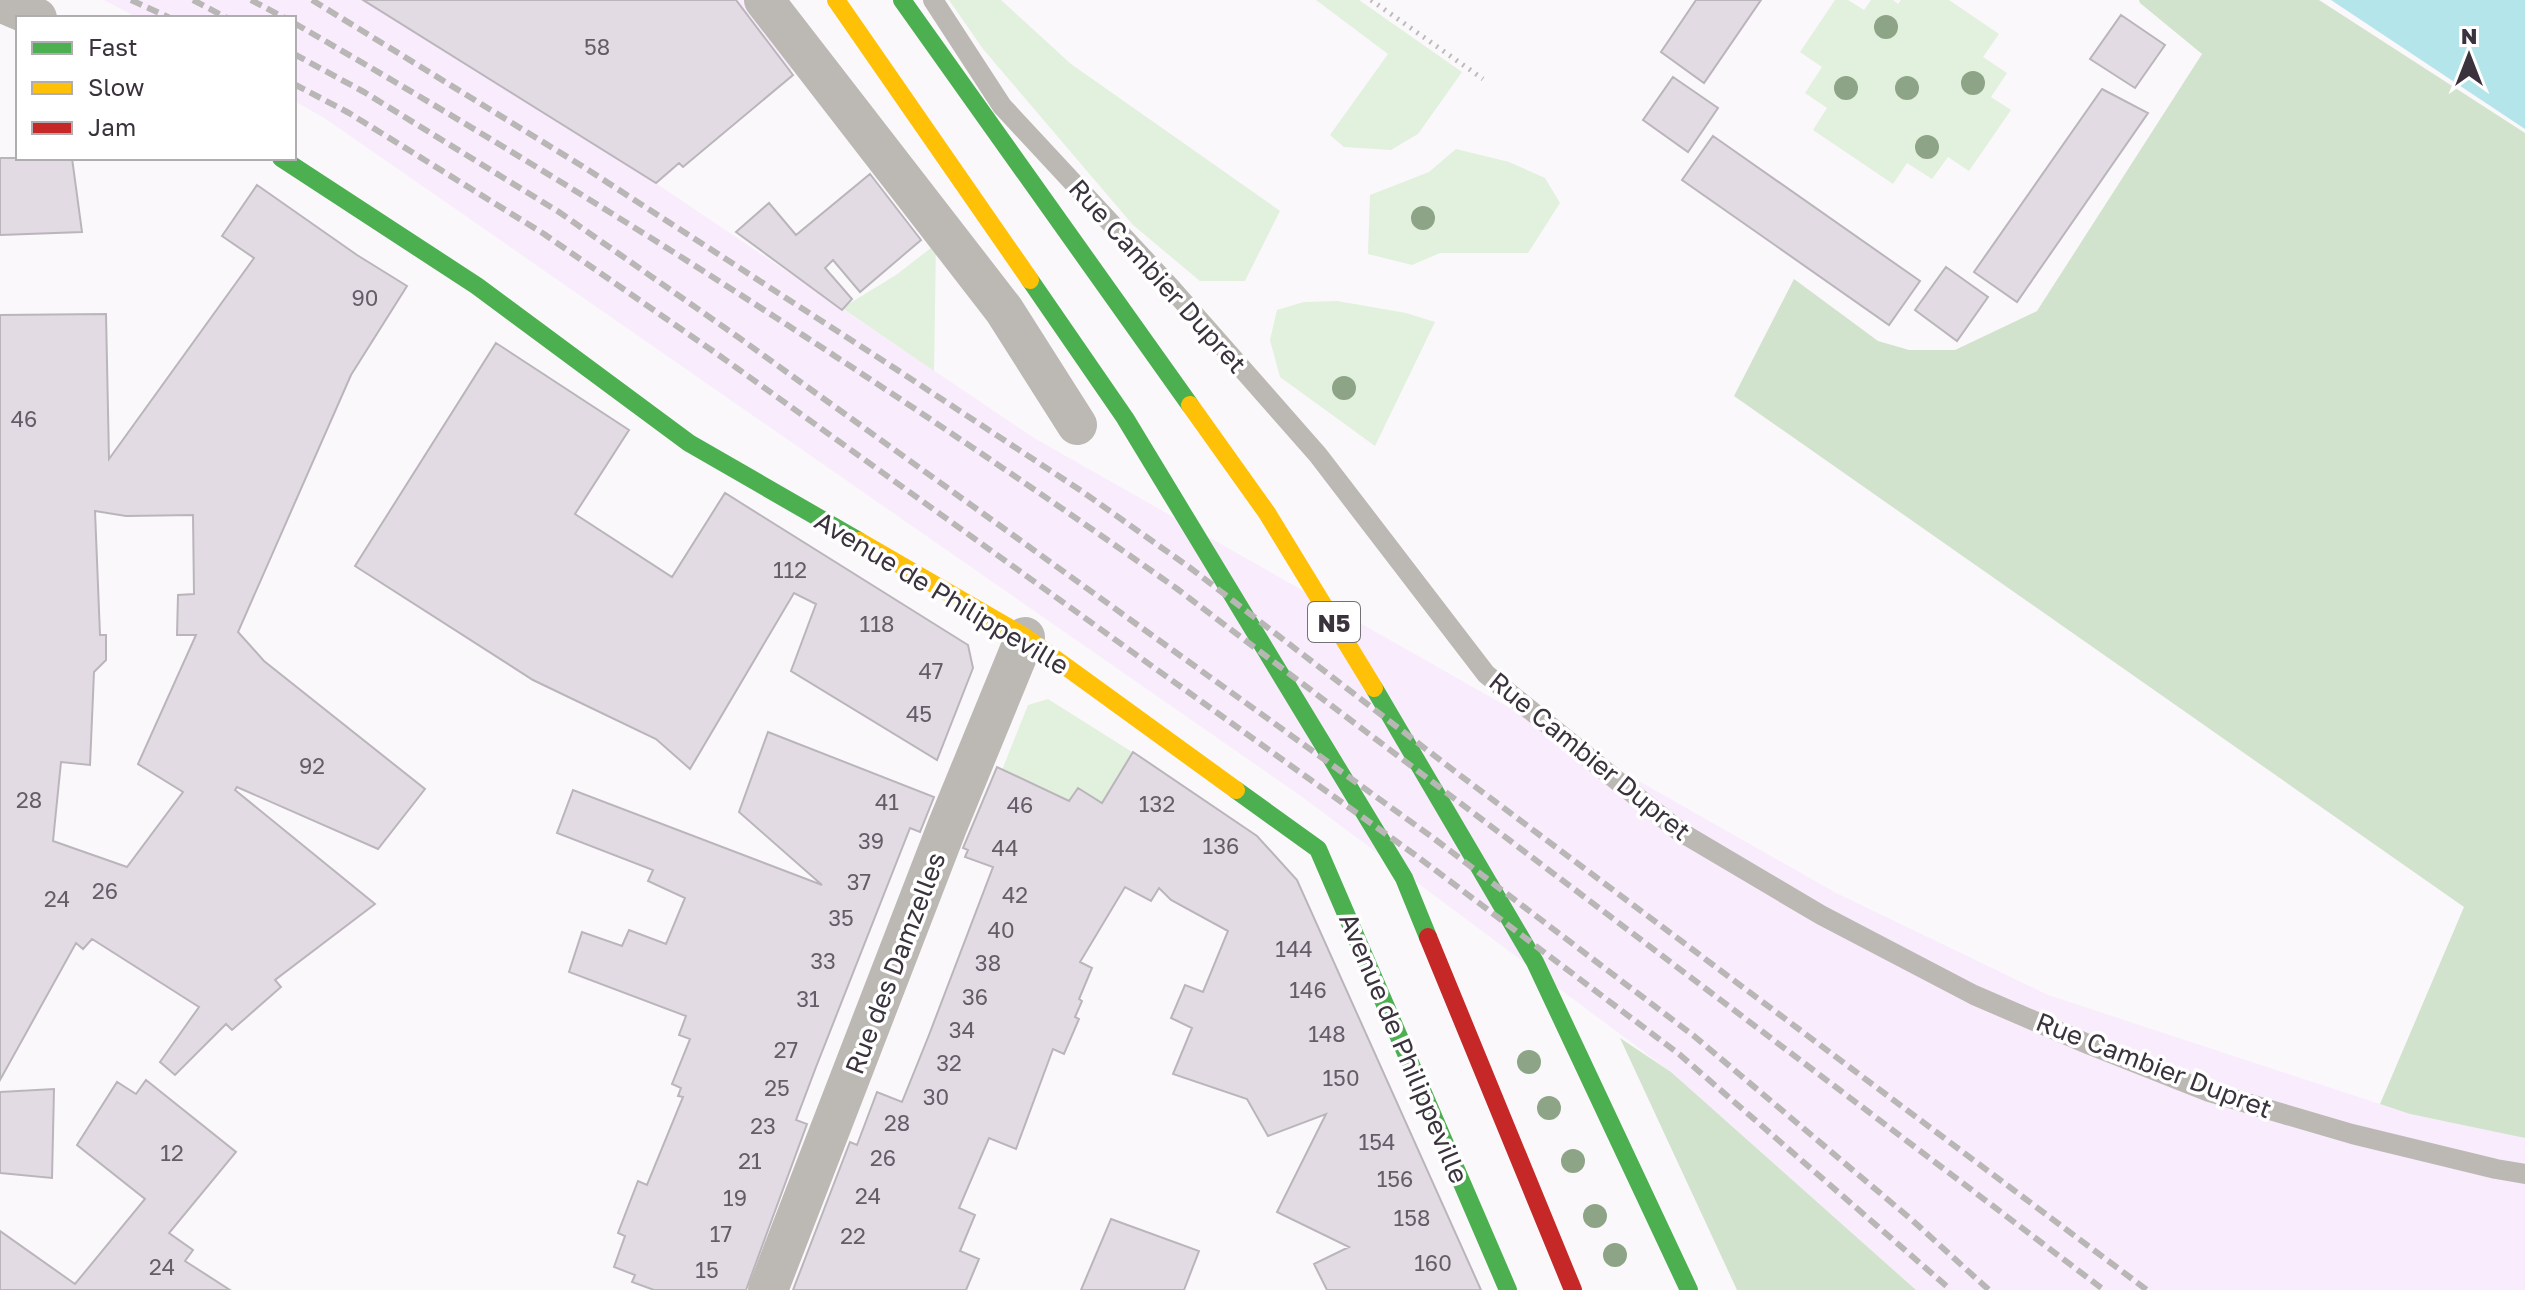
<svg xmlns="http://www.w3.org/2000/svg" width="2525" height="1290" viewBox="0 0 2525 1290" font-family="'Golos Text',sans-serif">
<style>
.built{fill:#f9ecfc}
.green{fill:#e1f1dd}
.forest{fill:#d1e3cc}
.water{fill:#b4e5ea}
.building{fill:#e3dbe4;stroke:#bab5bb;stroke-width:2;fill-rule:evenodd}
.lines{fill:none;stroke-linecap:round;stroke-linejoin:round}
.path{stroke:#bebcba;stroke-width:5;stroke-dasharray:2 6;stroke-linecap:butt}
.lane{stroke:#bcb9b4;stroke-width:20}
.street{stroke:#bcb9b4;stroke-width:40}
.fast{stroke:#4caf50;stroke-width:18}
.slow{stroke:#ffc107;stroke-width:18}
.jam{stroke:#c62828;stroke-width:18}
.rail{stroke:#b9b7b5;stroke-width:6;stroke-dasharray:12 6;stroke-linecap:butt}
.tree{fill:#8da486}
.labels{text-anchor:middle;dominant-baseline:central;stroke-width:7;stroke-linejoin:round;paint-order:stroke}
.number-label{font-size:22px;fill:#645c66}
.shield{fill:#fff;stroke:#757076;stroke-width:2}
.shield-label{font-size:24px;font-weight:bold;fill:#3a323c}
.street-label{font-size:26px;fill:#3a323c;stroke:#fff}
</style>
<rect width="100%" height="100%" fill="#faf8fb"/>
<!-- built -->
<path class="built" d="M 104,0 L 784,0 L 817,48 L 657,184 L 1034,438 L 1836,893 L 2048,995 L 2410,1114 L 2525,1138 L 2525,1290 L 1916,1290 L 1671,1072 L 1301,796 L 323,117 L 294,101 L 294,18 L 138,18 Z"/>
<!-- green -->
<path class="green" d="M 949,0 L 1001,0 L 1071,64 L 1280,211 L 1245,281 L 1200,281 L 1133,225 L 983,49 Z
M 1316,0 L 1359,0 L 1462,72 L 1418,134 L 1391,150 L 1344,147 L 1330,135 L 1388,54 Z
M 1835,0 L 1848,0 L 1864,10 L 1871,0 L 1893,0 L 1898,4 L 1901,0 L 1949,0 L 1999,34 L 1983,57 L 2007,73 L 1991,97 L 2011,110 L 1969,171 L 1948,157 L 1932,179 L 1907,163 L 1893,184 L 1813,130 L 1827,108 L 1805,93 L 1822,67 L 1800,52 Z
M 1456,149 L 1509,162 L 1545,178 L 1560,203 L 1528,253 L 1440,253 L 1412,265 L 1368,254 L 1370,195 L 1429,172 Z
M 936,244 L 934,371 L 842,308 L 896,275 Z
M 1337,301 L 1406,313 L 1435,322 L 1375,446 L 1280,377 L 1270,340 L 1277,310 L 1304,302 Z
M 1048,699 L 1132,752 L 1103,803 L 1071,802 L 1002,770 L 1028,705 Z"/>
<!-- forest -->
<path class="forest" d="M 2139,0 L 2319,0 L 2525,133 L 2525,1138 L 2410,1114 L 2380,1104 L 2464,907 L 1734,396 L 1794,279 L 1878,341 L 1909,350 L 1955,350 L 2037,311 L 2202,54 L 2140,3 Z
M 1620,1038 L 1671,1072 L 1916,1290 L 1737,1290 Z"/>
<!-- water -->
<path class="water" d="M 2331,0 L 2525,0 L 2525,129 Z"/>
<!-- building -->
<path class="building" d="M 363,0 L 736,0 L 793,75 L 683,167 L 679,163 L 656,183 Z
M 1696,0 L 1761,0 L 1704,83 L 1661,52 Z
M 2121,15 L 2165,45 L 2135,88 L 2090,59 Z
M 1673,77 L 1718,108 L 1688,152 L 1643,120 Z
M 2102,89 L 2148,113 L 2017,302 L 1974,272 Z
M 1713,136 L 1920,281 L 1889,325 L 1682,180 Z
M 0,158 L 72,158 L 82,232 L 0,235 Z
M 870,174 L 921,240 L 860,292 L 833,260 L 825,268 L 852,299 L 842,310 L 736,232 L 769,203 L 796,235 Z
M 257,185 L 357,255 L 407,286 L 351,375 L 238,632 L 264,661 L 425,789 L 378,849 L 237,787 L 235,790 L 375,904 L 275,980 L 281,987 L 232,1030 L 226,1024 L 175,1075 L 160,1062 L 199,1007 L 92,939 L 83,949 L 76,943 L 0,1080 L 0,315 L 106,314 L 109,459 L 254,258 L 222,236 ZM 95,511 L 126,516 L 193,515 L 194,594 L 178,595 L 177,635 L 196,635 L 138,764 L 183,792 L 127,867 L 53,841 L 61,762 L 90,765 L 94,672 L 106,660 L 106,635 L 100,635 Z
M 1946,267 L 1988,297 L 1957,341 L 1915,310 Z
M 496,343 L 629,430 L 575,514 L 672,577 L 725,493 L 968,645 L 973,668 L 937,760 L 791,671 L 816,604 L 794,593 L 690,769 L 656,739 L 533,680 L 355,566 Z
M 768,732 L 934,797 L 920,832 L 910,828 L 816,1067 L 796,1120 L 807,1124 L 746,1290 L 654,1290 L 632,1282 L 635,1275 L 614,1267 L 625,1236 L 618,1233 L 638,1181 L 647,1185 L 683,1097 L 678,1096 L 681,1088 L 672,1084 L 690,1039 L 679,1035 L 686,1016 L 569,972 L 582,932 L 622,946 L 629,930 L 666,944 L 685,898 L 648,881 L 653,870 L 557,833 L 573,790 L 822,885 L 739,812 Z
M 1133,752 L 1257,836 L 1297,880 L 1481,1290 L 1327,1290 L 1314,1264 L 1349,1247 L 1277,1212 L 1326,1114 L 1268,1136 L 1247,1099 L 1173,1074 L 1192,1028 L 1171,1018 L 1185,985 L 1203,992 L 1228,931 L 1171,900 L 1159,888 L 1151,901 L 1125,887 L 1080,962 L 1092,968 L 1079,999 L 1082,1001 L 1075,1017 L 1079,1019 L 1064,1054 L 1053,1049 L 1016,1149 L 989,1138 L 959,1208 L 975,1215 L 960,1251 L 979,1259 L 966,1290 L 793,1290 L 850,1142 L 857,1145 L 877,1092 L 902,1102 L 929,1035 L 993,867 L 965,857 L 968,850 L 963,848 L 997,767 L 1069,801 L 1078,788 L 1102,803 Z
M 146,1080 L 236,1152 L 169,1233 L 193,1250 L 185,1261 L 230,1290 L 0,1290 L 0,1231 L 75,1284 L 145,1199 L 77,1145 L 117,1082 L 136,1094 Z
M 54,1089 L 52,1178 L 0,1173 L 0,1092 Z
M 1111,1219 L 1199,1251 L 1184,1290 L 1081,1290 Z"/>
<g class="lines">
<!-- path -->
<path class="path" d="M 1371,0 L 1483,79"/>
<!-- lane -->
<path class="lane" d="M 933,0 L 1002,106 L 1172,289 L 1318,455 L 1486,674 L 1679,831 L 1821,915 L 1974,995 L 2090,1045 L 2209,1092 L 2352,1134 L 2496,1169 L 2525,1174"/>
<!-- street -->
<path class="street" d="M 764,0 L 1004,310 L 1077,425
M 0,2 L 37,18
M 768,1290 L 947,827 L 1025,637"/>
<!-- fast -->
<path class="fast" d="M 902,0 L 1190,405
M 281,158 L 477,286 L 689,443 L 859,541
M 1030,280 L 1125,418 L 1404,878 L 1428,937
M 1374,688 L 1535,962 L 1689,1290
M 1236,790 L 1318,849 L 1508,1290"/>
<!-- slow -->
<path class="slow" d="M 836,0 L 1030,280
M 1190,405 L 1267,513 L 1374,688
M 859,541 L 1025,637 L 1236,790"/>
<!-- jam -->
<path class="jam" d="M 1428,937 L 1573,1290"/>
<!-- rail -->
<path class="rail" d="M 131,0 L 170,18
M 193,0 L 227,18
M 251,0 L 285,18
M 312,0 L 582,166 L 902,373 L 1080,490 L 1189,567 L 1457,773 L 2147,1290
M 294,23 C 596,197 891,387 1176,588 L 2104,1290
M 294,54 L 364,92 L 559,212 L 738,337 L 1432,837 L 1694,1036 L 1912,1220 L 1989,1290
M 294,84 L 349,113 L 544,234 L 720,356 L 1418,857 L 1679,1054 L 1951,1290"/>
</g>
<!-- trees -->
<g class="tree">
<circle cx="1886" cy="27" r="12"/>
<circle cx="1973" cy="83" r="12"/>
<circle cx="1846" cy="88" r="12"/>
<circle cx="1907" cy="88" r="12"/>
<circle cx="1927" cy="147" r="12"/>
<circle cx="1423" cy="218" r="12"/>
<circle cx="1344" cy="388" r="12"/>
<circle cx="1529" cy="1062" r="12"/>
<circle cx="1549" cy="1108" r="12"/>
<circle cx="1573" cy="1161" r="12"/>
<circle cx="1595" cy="1216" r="12"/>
<circle cx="1615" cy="1255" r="12"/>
</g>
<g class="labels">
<!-- number labels -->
<g class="number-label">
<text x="597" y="46">58</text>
<text x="365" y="297">90</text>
<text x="24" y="418">46</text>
<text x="790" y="569">112</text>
<text x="877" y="623">118</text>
<text x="931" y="670">47</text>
<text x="919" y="713">45</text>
<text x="312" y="765">92</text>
<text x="29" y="799">28</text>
<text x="887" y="801">41</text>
<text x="1157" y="803">132</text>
<text x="1020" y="804">46</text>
<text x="871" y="840">39</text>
<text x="1221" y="845">136</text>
<text x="1005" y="847">44</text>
<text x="859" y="881">37</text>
<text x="105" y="890">26</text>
<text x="1015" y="894">42</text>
<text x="57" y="898">24</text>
<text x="841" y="917">35</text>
<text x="1001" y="929">40</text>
<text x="1294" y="948">144</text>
<text x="823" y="960">33</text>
<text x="988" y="962">38</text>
<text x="1308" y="989">146</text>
<text x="975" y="996">36</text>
<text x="808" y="998">31</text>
<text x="962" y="1029">34</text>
<text x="1327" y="1033">148</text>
<text x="786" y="1049">27</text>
<text x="949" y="1062">32</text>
<text x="1341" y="1077">150</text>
<text x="777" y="1087">25</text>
<text x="936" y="1096">30</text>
<text x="897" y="1122">28</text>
<text x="763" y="1125">23</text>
<text x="1377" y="1141">154</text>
<text x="172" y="1152">12</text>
<text x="883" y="1157">26</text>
<text x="750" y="1160">21</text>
<text x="1395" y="1178">156</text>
<text x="868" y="1195">24</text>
<text x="735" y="1197">19</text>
<text x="1412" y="1217">158</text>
<text x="721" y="1233">17</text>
<text x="853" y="1235">22</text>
<text x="1433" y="1262">160</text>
<text x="162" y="1266">24</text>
<text x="707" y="1269">15</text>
</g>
<!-- shield labels -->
<rect class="shield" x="1308" y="602" width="52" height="40" rx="6"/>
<g class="shield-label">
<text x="1334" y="622">N5</text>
</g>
<!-- street labels -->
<g class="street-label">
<text transform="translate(1158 276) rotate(48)">Rue Cambier Dupret</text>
<text transform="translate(942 593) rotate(31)">Avenue de Philippeville</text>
<text transform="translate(1590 756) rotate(39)">Rue Cambier Dupret</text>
<text transform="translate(895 963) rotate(-69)">Rue des Damzelles</text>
<text transform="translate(1404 1048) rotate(67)">Avenue de Philippeville</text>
<text transform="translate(2154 1065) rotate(21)">Rue Cambier Dupret</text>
</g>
</g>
<!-- legend -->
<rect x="16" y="16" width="280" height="144" fill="#ffffff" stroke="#b0adb1" stroke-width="2"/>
<rect x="32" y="42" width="40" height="12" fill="#4caf50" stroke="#b0adb1" stroke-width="2"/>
<text x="88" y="56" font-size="24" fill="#3a323c">Fast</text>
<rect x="32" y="82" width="40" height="12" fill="#ffc107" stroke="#b0adb1" stroke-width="2"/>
<text x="88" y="96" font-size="24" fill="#3a323c">Slow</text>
<rect x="32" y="122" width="40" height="12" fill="#c62828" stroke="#b0adb1" stroke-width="2"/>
<text x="88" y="136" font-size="24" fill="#3a323c">Jam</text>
<!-- north arrow -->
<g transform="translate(2469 56)" stroke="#ffffff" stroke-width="6" paint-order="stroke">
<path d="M0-6L14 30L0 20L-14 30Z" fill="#3a323c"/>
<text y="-12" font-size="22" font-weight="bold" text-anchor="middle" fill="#3a323c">N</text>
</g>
</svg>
